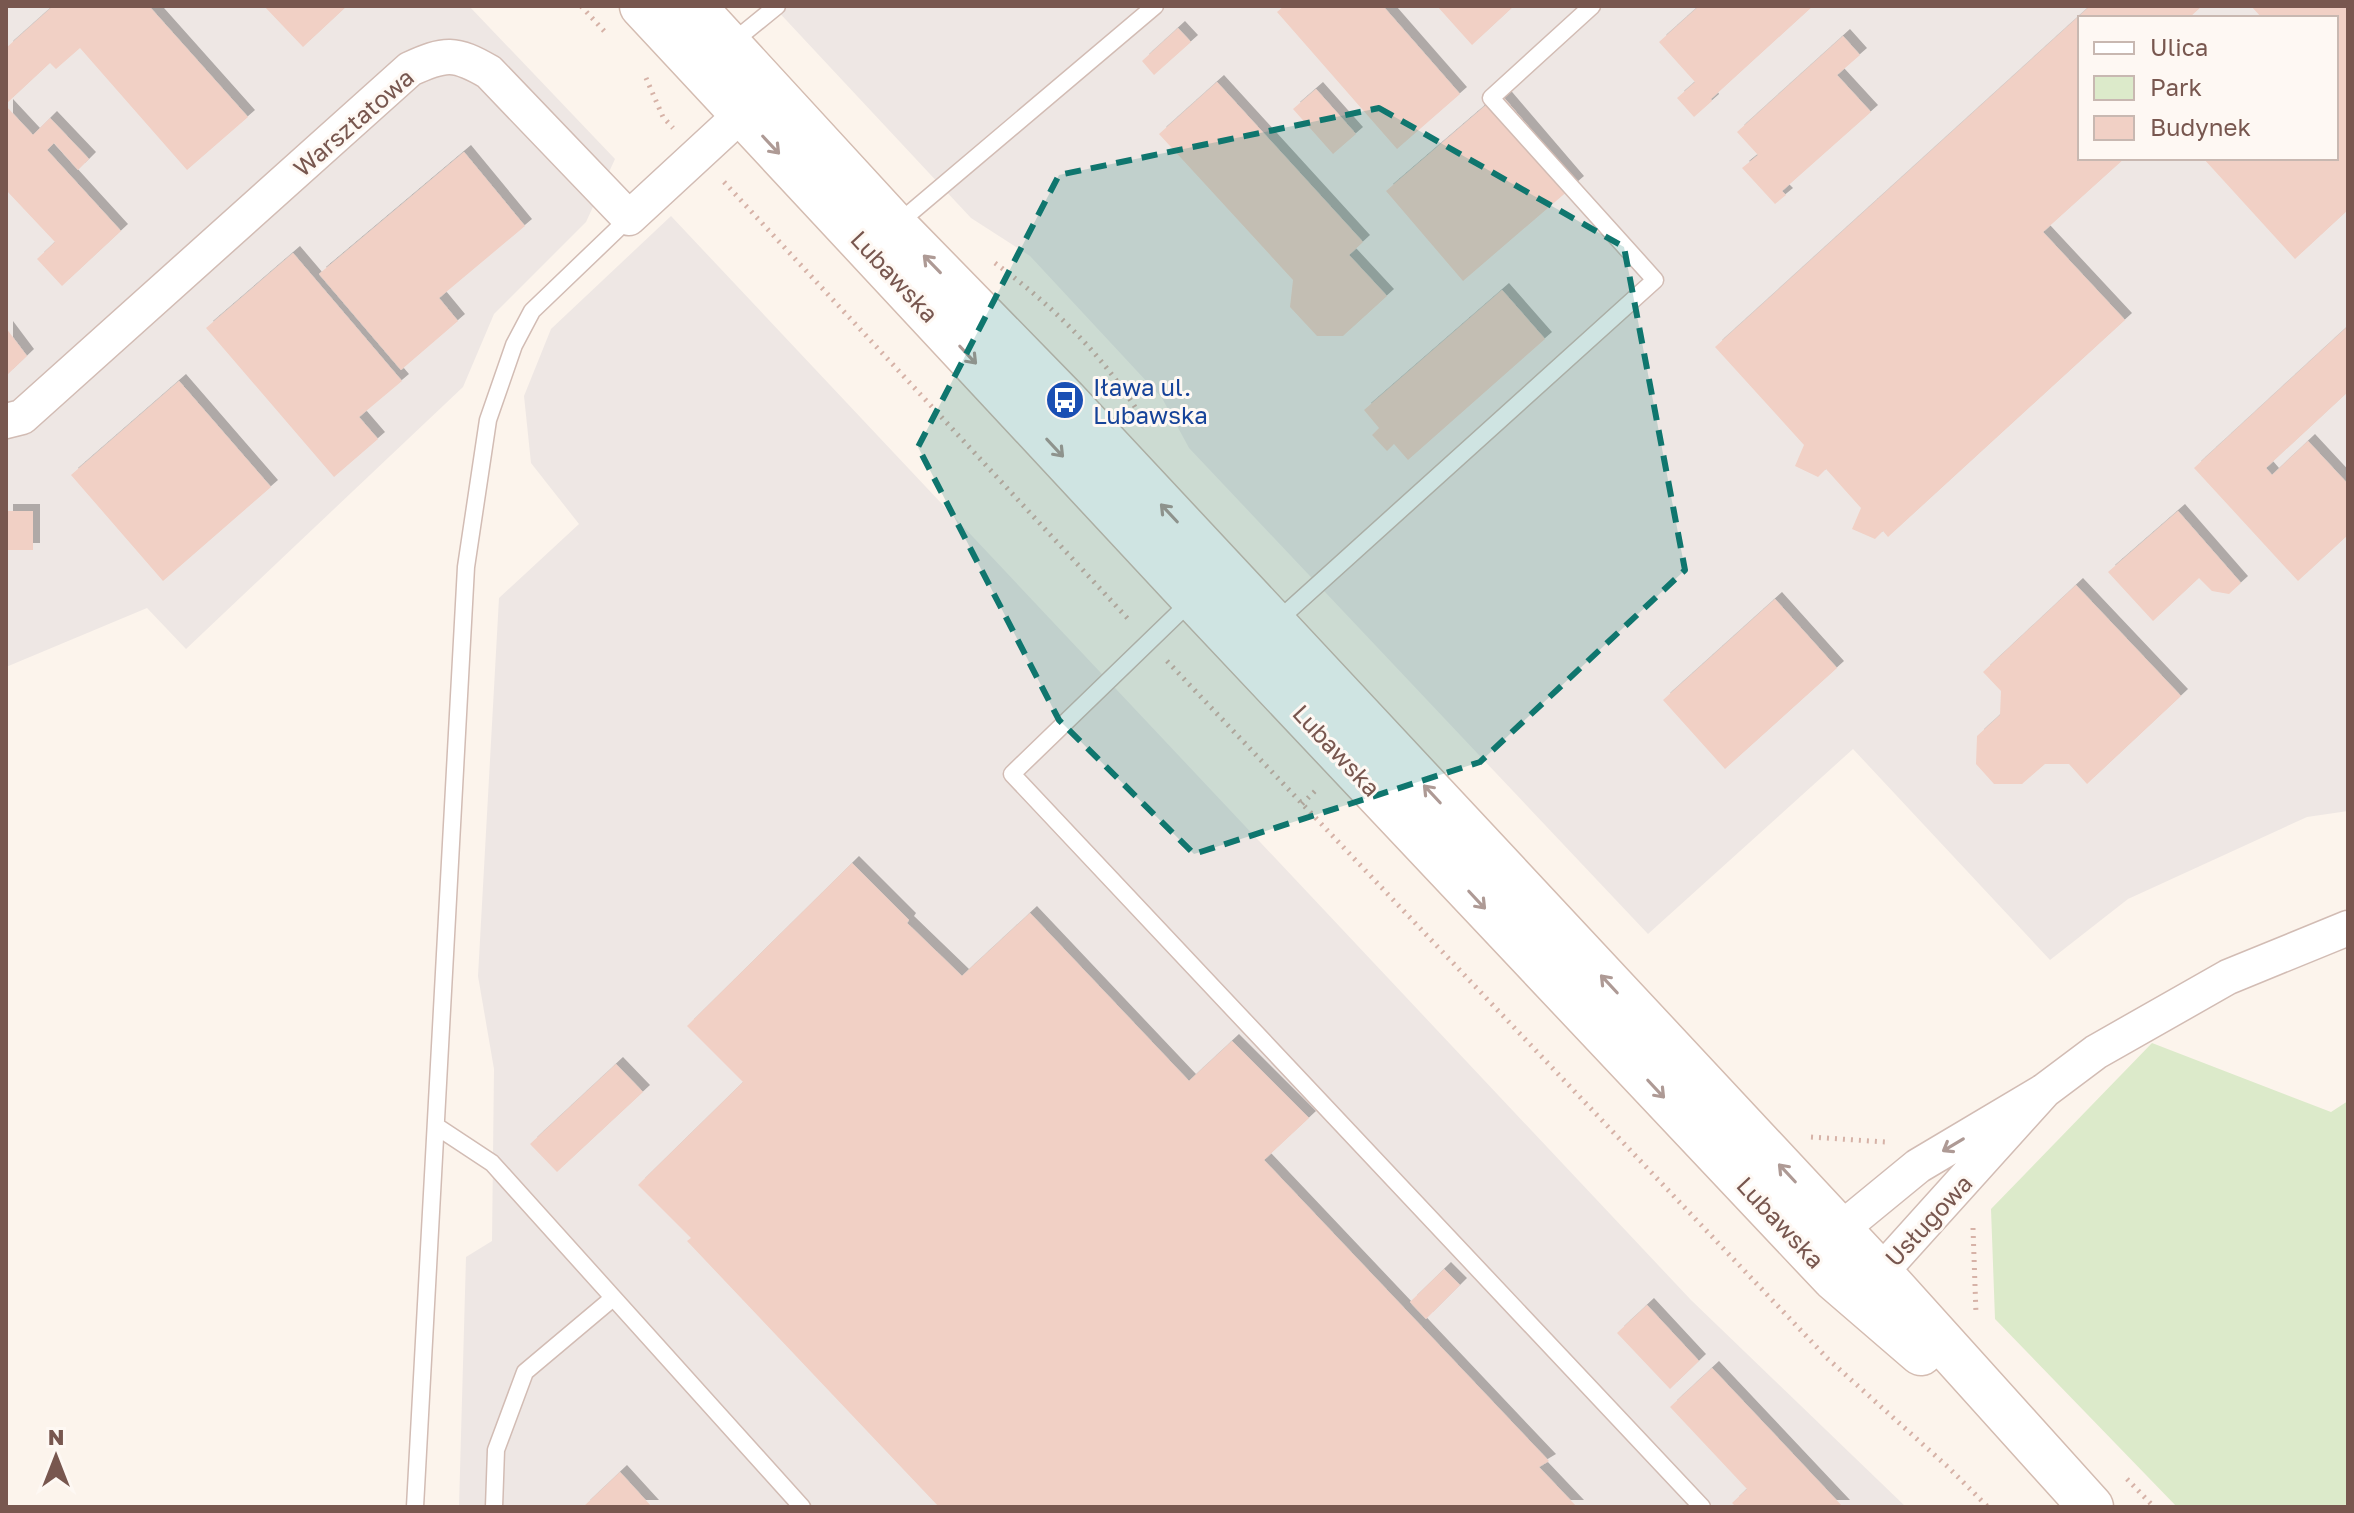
<svg xmlns="http://www.w3.org/2000/svg" width="2354" height="1513" viewBox="0 0 2354 1513" font-family="'Golos Text',sans-serif">
<style>
.industrial{fill:#eee7e4;fill-rule:evenodd}
.green{fill:#dceaca}
.building{fill:#f1d0c5;filter:url(#shadow)}
.lines{fill:none;stroke-linecap:round;stroke-linejoin:round}
.lane-casing{stroke:#d2bcb4;stroke-width:19}
.street-casing{stroke:#d2bcb4;stroke-width:37}
.secondary-casing{stroke:#d4bcb1;stroke-width:47}
.path{stroke:#d6b2a7;stroke-width:5;stroke-dasharray:2 6;stroke-linecap:butt}
.lane{stroke:#fff;stroke-width:16}
.street{stroke:#fff;stroke-width:34}
.secondary{stroke:#fff;stroke-width:44}
.oneway{stroke:#ae9a95}
.marked{fill:#0f766e;fill-opacity:0.2;stroke:#0f766e;stroke-width:6;stroke-dasharray:16 10;stroke-linejoin:round}
.labels{text-anchor:middle;dominant-baseline:central;stroke-width:6;stroke-linejoin:round;paint-order:stroke}
.street-label{font-size:24px;fill:#78574f;stroke:#fef8f3}
.transit-label{font-size:24px;fill:#164399;stroke:#fef8f3;text-anchor:start}
</style>
<defs>
<filter id="shadow"><feDropShadow dx="7" dy="-7" stdDeviation="0" flood-color="#0004"/></filter>
</defs>
<rect width="100%" height="100%" fill="#fcf4ec"/>
<!-- industrial -->
<path class="industrial" d="M 6,6 L 469,6 L 615,159 L 586,222 L 494,314 L 463,387 L 186,649 L 147,608 L 6,667 Z
M 773,6 L 2348,6 L 2348,811 L 2307,817 L 2128,899 L 2050,960 L 1853,749 L 1648,934 L 1189,448 L 1162,398 L 1030,256 L 971,218 ZM 2080,18 L 2336,18 L 2336,158 L 2080,158 Z
M 671,216 L 1691,1300 L 1906,1507 L 459,1507 L 466,1257 L 492,1241 L 494,1069 L 478,976 L 499,598 L 579,524 L 531,463 L 524,396 L 551,329 Z"/>
<!-- green -->
<path class="green" d="M 2152,1043 L 2331,1112 L 2348,1101 L 2348,1507 L 2177,1507 L 1995,1319 L 1991,1209 Z"/>
<!-- building -->
<path class="building" d="M 53,6 L 149,6 L 248,117 L 187,170 L 80,48 L 56,69 L 50,63 L 6,104 L 6,48 Z
M 264,6 L 347,6 L 303,47 Z
M 1284,6 L 1383,6 L 1460,94 L 1397,149 L 1277,12 Z
M 1437,6 L 1514,6 L 1472,45 Z
M 1699,6 L 1813,6 L 1711,99 L 1712,101 L 1694,117 L 1677,98 L 1695,82 L 1659,42 Z
M 2090,6 L 2202,6 L 2189,18 L 2080,18 L 2080,158 L 2125,158 L 2043,232 L 2125,320 L 1888,537 L 1883,531 L 1875,539 L 1852,529 L 1861,508 L 1826,469 L 1818,477 L 1795,466 L 1804,445 L 1715,347 Z
M 2251,6 L 2348,6 L 2348,210 L 2295,259 L 2203,158 L 2336,158 L 2336,18 L 2262,18 Z
M 1178,28 L 1191,42 L 1154,75 L 1142,61 Z
M 1843,36 L 1860,55 L 1837,75 L 1871,112 L 1782,191 L 1786,195 L 1775,204 L 1742,168 L 1758,155 L 1737,132 Z
M 1217,82 L 1363,242 L 1349,255 L 1387,296 L 1343,336 L 1317,336 L 1290,307 L 1293,280 L 1159,134 Z
M 1316,89 L 1356,134 L 1333,154 L 1293,109 Z
M 1500,93 L 1577,183 L 1463,281 L 1386,191 Z
M 6,106 L 33,135 L 50,118 L 89,159 L 78,170 L 54,143 L 47,150 L 121,231 L 62,286 L 37,259 L 55,242 L 6,190 Z
M 464,152 L 525,226 L 439,298 L 458,321 L 401,370 L 319,274 Z
M 293,253 L 402,381 L 359,417 L 378,439 L 334,477 L 206,328 Z
M 1502,290 L 1545,339 L 1408,460 L 1394,444 L 1387,451 L 1372,435 L 1379,428 L 1364,410 Z
M 2348,326 L 2348,392 L 2266,468 L 2272,475 L 2308,441 L 2348,484 L 2348,535 L 2298,581 L 2194,468 Z
M 6,328 L 27,356 L 6,376 Z
M 179,381 L 271,487 L 163,581 L 71,475 Z
M 6,511 L 33,511 L 33,550 L 6,550 Z
M 2178,511 L 2241,583 L 2229,594 L 2212,591 L 2199,578 L 2153,621 L 2108,572 Z
M 2076,585 L 2181,696 L 2087,784 L 2069,764 L 2045,764 L 2022,784 L 1994,784 L 1976,764 L 1977,736 L 2000,715 L 2001,691 L 1983,672 Z
M 1775,599 L 1837,668 L 1725,769 L 1663,700 Z
M 852,863 L 909,920 L 907,923 L 962,976 L 1030,913 L 1189,1081 L 1232,1041 L 1309,1118 L 1264,1160 L 1549,1461 L 1539,1467 L 1577,1507 L 939,1507 L 687,1241 L 691,1238 L 638,1185 L 743,1082 L 687,1026 Z
M 616,1064 L 643,1092 L 557,1172 L 530,1144 Z
M 1444,1269 L 1460,1285 L 1426,1319 L 1410,1302 Z
M 1647,1305 L 1699,1361 L 1670,1389 L 1617,1333 Z
M 1712,1368 L 1762,1421 L 1843,1507 L 1736,1507 L 1732,1503 L 1747,1489 L 1670,1407 Z
M 620,1472 L 652,1507 L 583,1507 Z"/>
<g class="lines">
<defs>
<path id="lane" d="M 729,45 L 777,6
M 896,225 L 1155,6
M 1192,600 L 1012,774 L 1702,1507
M 1275,623 L 1655,280 L 1491,98 L 1592,6
M 436,1126 L 492,1163 L 802,1507
M 415,1507 L 466,567 L 488,420 L 514,345 L 532,311 L 629,218
M 494,1507 L 496,1450 L 525,1372 L 613,1298"/>
<path id="street" d="M 6,421 L 22,417 L 410,69 C 445,53 455,52 489,72 L 629,218 L 760,97
M 1837,1253 L 1840,1230 L 1918,1166 L 2044,1091 L 2096,1052 L 2228,977 L 2348,928
M 1857,1275 L 1880,1273 L 2044,1091"/>
<path id="secondary" d="M 642,6 L 1193,598 L 1834,1278 L 1921,1353
M 693,6 L 895,226 L 1065,400 L 1880,1273 L 2091,1507"/>
</defs>
<!-- lane casing -->
<use href="#lane" class="lane-casing"/>
<!-- street casing -->
<use href="#street" class="street-casing"/>
<!-- secondary casing -->
<use href="#secondary" class="secondary-casing"/>
<!-- path -->
<path class="path" d="M 581,6 L 605,32
M 646,78 L 663,117 L 673,128
M 724,182 L 1130,621
M 995,263 C 1049,303 1098,350 1135,407
M 1167,661 L 1828,1359 L 1948,1467 L 1988,1507
M 1302,804 L 1317,789
M 1811,1137 L 1885,1142
M 1973,1228 L 1976,1314
M 2127,1479 L 2154,1507"/>
<!-- lane -->
<use href="#lane" class="lane"/>
<!-- street -->
<use href="#street" class="street"/>
<!-- secondary -->
<use href="#secondary" class="secondary"/>
</g>
<!-- one-way arrows -->
<defs><path id="oneway-shaft" d="M-6 0H5M1.5-3L5.5 0L1.5 3" fill="none" stroke-width="1.6" stroke-linecap="round" stroke-linejoin="round" transform="scale(2)"/></defs>
<g class="oneway">
<use href="#oneway-shaft" transform="translate(771 145) rotate(47)"/>
<use href="#oneway-shaft" transform="translate(932 264) rotate(-134)"/>
<use href="#oneway-shaft" transform="translate(968 355) rotate(47)"/>
<use href="#oneway-shaft" transform="translate(1055 448) rotate(47)"/>
<use href="#oneway-shaft" transform="translate(1169 513) rotate(-133)"/>
<use href="#oneway-shaft" transform="translate(1432 794) rotate(-133)"/>
<use href="#oneway-shaft" transform="translate(1477 900) rotate(47)"/>
<use href="#oneway-shaft" transform="translate(1609 984) rotate(-133)"/>
<use href="#oneway-shaft" transform="translate(1656 1089) rotate(47)"/>
<use href="#oneway-shaft" transform="translate(1953 1145) rotate(149)"/>
<use href="#oneway-shaft" transform="translate(1787 1173) rotate(-133)"/>
</g>
<!-- marked area -->
<path class="marked" d="M 1379,108 L 1624,247 L 1685,570 L 1480,762 L 1194,854 L 1059,720 L 918,447 L 1059,175 Z"/>
<!-- icons -->
<defs>
<symbol id="bus-disc" viewBox="-11 -11 22 22"><circle r="9.5" fill="#1a4fb4" stroke="#fef8f3"/><path d="M-5-6H5V4H4V6H2V4H-2V6H-4V4H-5ZM-3.5-4V0h7V-4ZM-3.5 1.2v1.5H-2V1.2ZM2 1.2v1.5H3.5V1.2Z" fill="#fff"/></symbol>
</defs>
<g fill-rule="evenodd">
<use href="#bus-disc" x="1043" y="378" width="44" height="44"/>
</g>
<g class="labels">
<!-- street labels -->
<g class="street-label">
<text transform="translate(353 122) rotate(-41)">Warsztatowa</text>
<text transform="translate(895 276) rotate(47)">Lubawska</text>
<text transform="translate(1337 750) rotate(47)">Lubawska</text>
<text transform="translate(1928 1220) rotate(-47)">Usługowa</text>
<text transform="translate(1781 1222) rotate(47)">Lubawska</text>
</g>
<!-- transit labels -->
<g class="transit-label">
<text x="1093" y="386">Iława ul.<tspan x="1093" dy="28">Lubawska</tspan></text>
</g>
</g>
<!-- border -->
<rect width="2354" height="1513" fill="none" stroke="#78574f" stroke-width="16"/>
<!-- legend -->
<rect x="2078" y="16" width="260" height="144" fill="#fef8f3" stroke="#c8b8b1" stroke-width="2"/>
<rect x="2094" y="42" width="40" height="12" fill="#ffffff" stroke="#c8b8b1" stroke-width="2"/>
<text x="2150" y="56" font-size="24" fill="#78574f">Ulica</text>
<rect x="2094" y="76" width="40" height="24" fill="#dceaca" stroke="#c8b8b1" stroke-width="2"/>
<text x="2150" y="96" font-size="24" fill="#78574f">Park</text>
<rect x="2094" y="116" width="40" height="24" fill="#f1d0c5" stroke="#c8b8b1" stroke-width="2"/>
<text x="2150" y="136" font-size="24" fill="#78574f">Budynek</text>
<!-- north arrow -->
<g transform="translate(56 1457)" stroke="#fef8f3" stroke-width="6" paint-order="stroke">
<path d="M0-6L14 30L0 20L-14 30Z" fill="#78574f"/>
<text y="-12" font-size="22" font-weight="bold" text-anchor="middle" fill="#78574f">N</text>
</g>
</svg>
